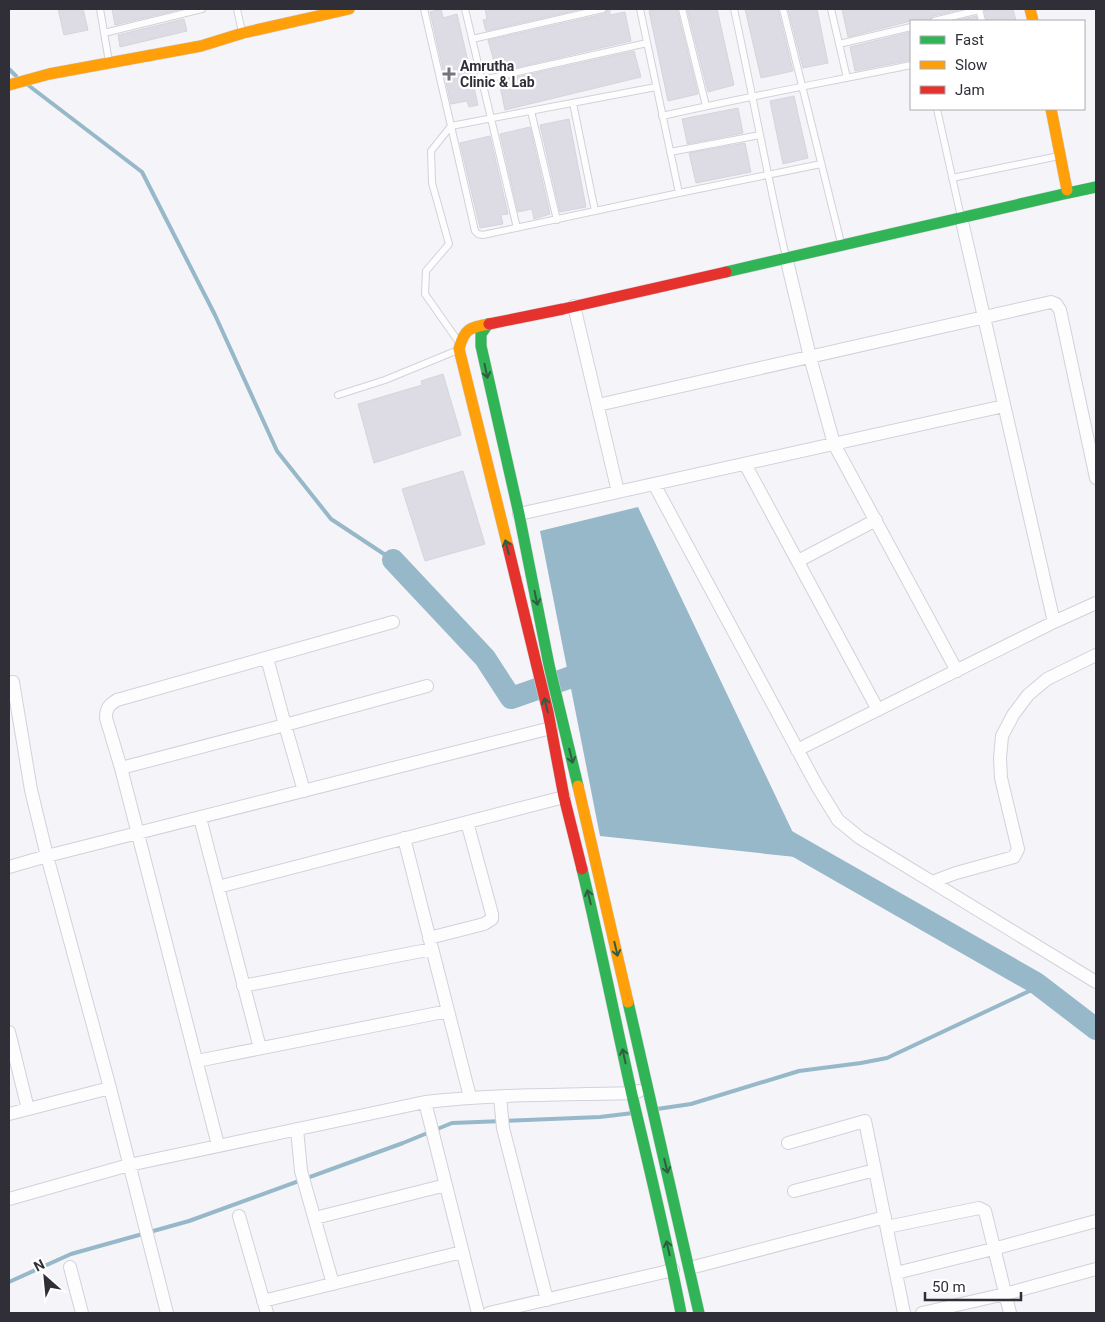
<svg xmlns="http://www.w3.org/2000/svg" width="1105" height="1322" viewBox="0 0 1105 1322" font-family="Roboto,sans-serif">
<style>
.water{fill:#96b8c9}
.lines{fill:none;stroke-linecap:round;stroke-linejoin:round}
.stream{stroke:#96b8c9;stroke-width:4}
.river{stroke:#96b8c9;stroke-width:22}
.building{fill:#dddce4;stroke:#d6d5dc}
.lane-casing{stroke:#d3d1d9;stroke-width:8}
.street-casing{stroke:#d3d1d9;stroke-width:14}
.fast-casing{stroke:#d3d1d9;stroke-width:12}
.slow-casing{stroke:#d3d1d9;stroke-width:12}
.jam-casing{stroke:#d3d1d9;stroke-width:12}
.lane{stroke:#fefdfe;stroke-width:6}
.street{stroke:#fefdfe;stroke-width:12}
.fast{stroke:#30b455;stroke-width:11}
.slow{stroke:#ff9f0a;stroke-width:11}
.jam{stroke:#e5322d;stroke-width:11}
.oneway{stroke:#305d42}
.poi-dot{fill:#75737b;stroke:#fff;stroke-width:2}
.labels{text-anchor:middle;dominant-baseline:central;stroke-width:4.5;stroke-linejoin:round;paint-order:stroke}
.poi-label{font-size:14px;font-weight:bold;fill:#302e37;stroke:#fff;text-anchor:start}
</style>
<rect width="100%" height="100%" fill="#f5f4f9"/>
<!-- water -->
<path class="water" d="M 638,507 L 805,858 L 600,836 L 540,531 Z"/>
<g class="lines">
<!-- stream -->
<path class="stream" d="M 9,69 L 16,76
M 28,85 L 142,172 L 215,315 L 277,451 L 331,519 L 393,560
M 657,1109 L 691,1104 L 799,1071 L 861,1063 L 887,1058 L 1040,986
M 9,1282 L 71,1254 L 189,1221 L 403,1143 L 452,1123 L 600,1117 L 633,1113"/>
<!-- river -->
<path class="river" d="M 393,560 L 485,658 L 511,698 L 597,668
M 775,834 L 1036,983 L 1096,1029"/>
</g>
<!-- building -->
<path class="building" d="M 58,9 L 83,9 L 88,30 L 64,35 Z
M 112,9 L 182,9 L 115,25 Z
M 441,9 L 443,18 L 457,14 L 478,105 L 469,107 L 467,101 L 451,104 L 430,12 Z
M 485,9 L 582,9 L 486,31 L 483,20 L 487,19 Z
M 608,9 L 610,9 L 610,15 L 625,12 L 631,41 L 497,72 L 488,40 L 604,14 Z
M 658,9 L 677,9 L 698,94 L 668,101 L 649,11 Z
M 687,9 L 717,9 L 734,85 L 708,92 Z
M 745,9 L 778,9 L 793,71 L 761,78 Z
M 788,9 L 817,9 L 828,63 L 803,68 Z
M 842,9 L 963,9 L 933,16 L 929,21 L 911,21 L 848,37 Z
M 984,9 L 1013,9 L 1016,21 L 987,21 Z
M 976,16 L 977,21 L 954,21 Z
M 184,19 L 187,31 L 120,47 L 118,35 Z
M 911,32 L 911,60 L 855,71 L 850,47 Z
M 634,51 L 641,77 L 505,110 L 499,81 Z
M 794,96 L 808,158 L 783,164 L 770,101 Z
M 738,108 L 743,133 L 687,144 L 687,142 L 682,119 Z
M 569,119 L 586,207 L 560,212 L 540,125 Z
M 530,127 L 550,214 L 534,219 L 532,209 L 518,212 L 500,134 Z
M 490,136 L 508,214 L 501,215 L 503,224 L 480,228 L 460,143 Z
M 745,143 L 751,172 L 696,183 L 689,153 Z
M 443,374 L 461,435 L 374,463 L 358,404 L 422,385 L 421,381 Z
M 463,471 L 485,544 L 425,561 L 402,489 Z"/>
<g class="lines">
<defs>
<path id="lane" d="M 100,9 L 109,62
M 237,9 L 242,32
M 424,9 L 451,126 L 431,151 L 432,183 L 449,244 L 426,271 L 425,294 L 458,341
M 465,9 L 517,228
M 640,9 L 679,193 L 483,235 L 478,234 L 475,231 L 451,126 L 656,87
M 682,9 L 706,106
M 734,9 C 752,91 767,175 786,257
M 783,9 L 841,243
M 831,9 L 847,78
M 979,9 L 982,21
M 934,21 L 979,10
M 104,33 L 202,9
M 472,39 L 603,9
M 839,44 L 911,27
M 482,80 L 647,43
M 573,103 L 595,211
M 937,109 L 961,217
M 531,111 L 557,220
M 662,116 C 745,97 828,82 911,65
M 670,152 L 760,135
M 952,178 L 1059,156
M 679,193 L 821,164
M 338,395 L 385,380 L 458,350"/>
<path id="street" d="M 961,217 L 1054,622
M 786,257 L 810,357 L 834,444 L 957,671
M 574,306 L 618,492
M 598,405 L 1051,302 L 1056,304 L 1060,310 L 1096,478
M 745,464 L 878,710
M 654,484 L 817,786 L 838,820 L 860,838 L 1096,982
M 519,514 L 1004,406
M 798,561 L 876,520
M 267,658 L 285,725 L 427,686
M 13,682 L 31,790 L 47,856 L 110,1088 L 167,1313
M 797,750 L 1054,622 L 1096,603
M 121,768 L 106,718 C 106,708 109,705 117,700 L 393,622
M 200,818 L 260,1048
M 404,838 L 470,1097
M 9,867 L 47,856 L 551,728
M 932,882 L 956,873 L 1014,857 L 1018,849 L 1001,778 L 1000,758 L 1002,736 L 1013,715 L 1028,695 L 1047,679 L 1096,655
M 218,887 L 564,797
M 429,938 L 484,924 L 492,919 L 492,914 L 467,822
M 243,986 L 432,949
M 9,1032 L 28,1109
M 197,1061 L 448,1011
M 500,1097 L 503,1128 L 547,1300
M 425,1102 L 478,1313
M 9,1114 L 110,1088
M 297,1129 L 301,1171 L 333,1284
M 788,1143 L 865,1121 L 904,1313
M 218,1145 L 121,768 L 285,725 L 304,791
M 794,1191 L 875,1170
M 9,1199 L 129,1165 L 425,1102 C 494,1094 563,1095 632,1093 L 639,1091
M 239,1216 L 267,1313
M 315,1218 L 446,1185
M 887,1227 L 979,1208 L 985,1211 L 1010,1313
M 70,1267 L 82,1313
M 690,1268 L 885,1217
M 896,1273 L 993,1249 L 1096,1221
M 263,1301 L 462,1252
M 489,1313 L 673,1270
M 922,1313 L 1005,1294 L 1096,1269"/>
<path id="fast" d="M 1068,193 L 1096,187
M 726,272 L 1068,193 L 1067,190
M 488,324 L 481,334 L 481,346 L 519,514 L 549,665 L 578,786
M 582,869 C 600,944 615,1019 632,1095 C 649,1167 667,1240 681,1313
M 628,1002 L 699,1313"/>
<path id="slow" d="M 1030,9 L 1033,21
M 9,85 L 49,74 L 201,46 L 243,33 L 349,9
M 1051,109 L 1067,190
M 489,324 C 470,327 464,329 459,349 L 508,547
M 578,786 L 628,1002"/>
<path id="jam" d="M 489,324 L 563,309 L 726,272
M 508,547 L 548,712 L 564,797 L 582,869"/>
</defs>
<!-- lane casing -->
<use href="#lane" class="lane-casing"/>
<!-- street casing -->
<use href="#street" class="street-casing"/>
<!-- fast casing -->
<use href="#fast" class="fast-casing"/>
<!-- slow casing -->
<use href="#slow" class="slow-casing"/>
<!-- jam casing -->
<use href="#jam" class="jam-casing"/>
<!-- lane -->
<use href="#lane" class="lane"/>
<!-- street -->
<use href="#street" class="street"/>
<!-- fast -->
<use href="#fast" class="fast"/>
<!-- slow -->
<use href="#slow" class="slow"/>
<!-- jam -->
<use href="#jam" class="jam"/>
</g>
<!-- one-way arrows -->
<defs><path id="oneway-shaft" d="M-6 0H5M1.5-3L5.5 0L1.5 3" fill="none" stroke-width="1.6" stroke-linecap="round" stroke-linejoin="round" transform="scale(1.25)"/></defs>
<g class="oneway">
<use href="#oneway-shaft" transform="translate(486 371) rotate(78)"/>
<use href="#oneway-shaft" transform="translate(507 547) rotate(-104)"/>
<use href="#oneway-shaft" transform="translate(536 598) rotate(78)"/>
<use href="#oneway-shaft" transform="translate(546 705) rotate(-104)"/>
<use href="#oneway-shaft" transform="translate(571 756) rotate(76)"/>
<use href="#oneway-shaft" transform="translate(589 897) rotate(-104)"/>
<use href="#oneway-shaft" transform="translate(616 949) rotate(77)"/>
<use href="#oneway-shaft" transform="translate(624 1056) rotate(-102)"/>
<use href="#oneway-shaft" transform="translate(666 1166) rotate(76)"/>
<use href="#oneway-shaft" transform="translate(668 1248) rotate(-103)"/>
</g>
<!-- markers -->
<path class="poi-dot" d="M446.5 66.5h5v5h5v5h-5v5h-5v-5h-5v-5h5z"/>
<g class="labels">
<!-- poi labels -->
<g class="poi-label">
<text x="460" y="66">Amrutha<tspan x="460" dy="16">Clinic &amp; Lab</tspan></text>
</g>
</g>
<!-- border -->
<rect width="1105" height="1322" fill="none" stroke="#302e37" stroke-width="20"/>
<!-- legend -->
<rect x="910" y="20" width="175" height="90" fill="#ffffff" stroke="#acabaf"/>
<rect x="920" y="36" width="25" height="8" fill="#30b455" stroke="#acabaf"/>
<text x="955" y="45" font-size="15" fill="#302e37">Fast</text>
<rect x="920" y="61" width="25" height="8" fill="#ff9f0a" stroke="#acabaf"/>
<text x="955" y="70" font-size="15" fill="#302e37">Slow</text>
<rect x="920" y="86" width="25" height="8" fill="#e5322d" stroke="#acabaf"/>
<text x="955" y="95" font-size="15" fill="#302e37">Jam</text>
<!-- north arrow -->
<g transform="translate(45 1277) rotate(333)" stroke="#ffffff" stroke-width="4" paint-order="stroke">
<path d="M0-4L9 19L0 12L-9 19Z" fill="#302e37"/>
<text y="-8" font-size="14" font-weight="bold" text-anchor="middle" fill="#302e37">N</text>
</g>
<!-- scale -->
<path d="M925 1292v8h96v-8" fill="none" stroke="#302e37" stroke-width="2.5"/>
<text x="932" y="1292" font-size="15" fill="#302e37" stroke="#ffffff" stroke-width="4" paint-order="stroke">50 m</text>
</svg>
